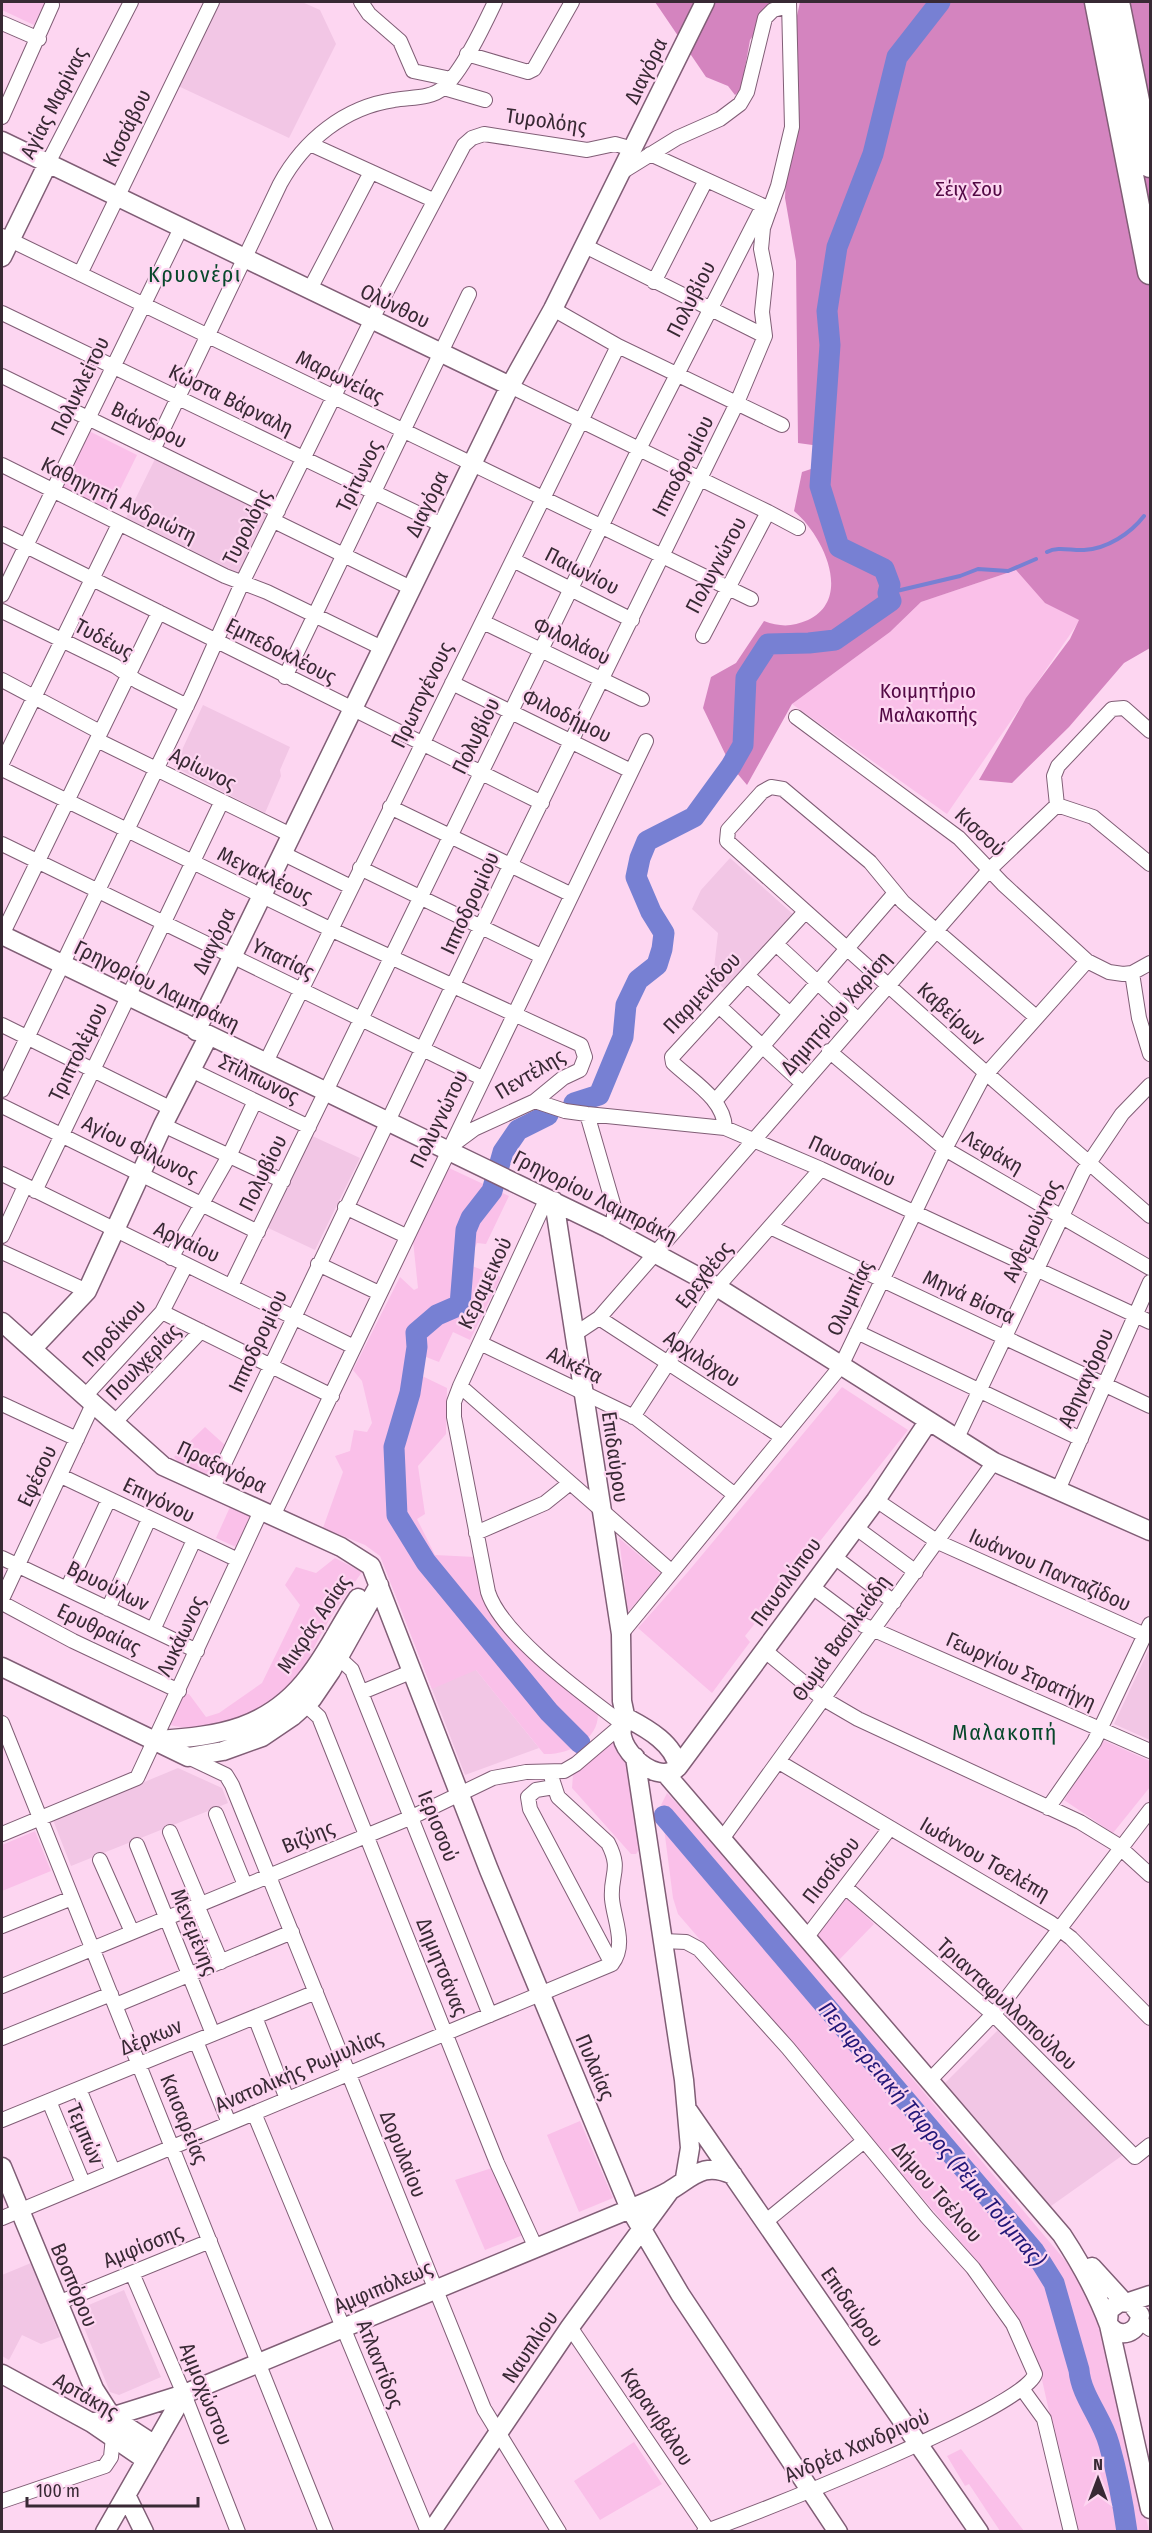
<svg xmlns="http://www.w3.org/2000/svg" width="1152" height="2533" viewBox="0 0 1152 2533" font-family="'Fira Sans Condensed',sans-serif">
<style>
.built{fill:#f2c6e5}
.green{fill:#fac0e9}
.forest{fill:#d484bf}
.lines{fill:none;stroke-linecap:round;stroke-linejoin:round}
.stream{stroke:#7780d3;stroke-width:4}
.river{stroke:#7780d3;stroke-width:21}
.street-casing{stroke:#805e76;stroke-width:16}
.secondary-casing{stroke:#805e76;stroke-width:21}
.highway-casing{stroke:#805e76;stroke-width:27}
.street{stroke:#fff;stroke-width:14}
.secondary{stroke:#fff;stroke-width:18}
.highway{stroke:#fff;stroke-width:24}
.labels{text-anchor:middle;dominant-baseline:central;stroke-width:4.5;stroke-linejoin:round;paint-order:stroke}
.street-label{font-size:21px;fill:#382934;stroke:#fdd6f1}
.park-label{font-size:21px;fill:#530945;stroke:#fdd6f1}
.neighbourhood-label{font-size:22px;letter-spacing:1.5px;fill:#07482b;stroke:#fdd6f1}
.water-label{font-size:22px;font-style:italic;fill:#231879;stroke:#fdd6f1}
</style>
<rect width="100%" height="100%" fill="#fdd6f1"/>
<!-- built -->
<path class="built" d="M 218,2 L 302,2 L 320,10 L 336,44 L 289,138 L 176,85 Z
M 155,459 L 269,515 L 240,574 L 126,518 Z
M 203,705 L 290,747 L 280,770 L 281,776 L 265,813 L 174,767 Z
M 730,858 L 795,916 L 727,992 L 713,977 L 718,933 L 692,909 L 701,890 Z
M 308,1134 L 360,1158 L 315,1250 L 264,1226 Z
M 389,1577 L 476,1670 L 539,1748 L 465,1775 Z
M 1150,1647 L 1150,1740 L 1114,1724 Z
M 178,1768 L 222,1788 L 228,1803 L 71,1866 L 53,1820 Z
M 998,2030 L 1123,2155 L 1051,2206 L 945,2083 Z
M 31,2263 L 60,2337 L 41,2344 L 22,2335 L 9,2360 L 2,2356 L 2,2275 Z
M 124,2290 L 161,2377 L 119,2395 L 110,2392 L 77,2310 Z"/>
<!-- green -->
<path class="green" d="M 2,2 L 45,2 L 34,25 L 2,10 Z
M 89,431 L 137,455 L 109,512 L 61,488 Z
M 1016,570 L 1080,620 L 947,814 L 792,704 L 890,632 L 921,602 Z
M 449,1168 L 509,1196 L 486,1244 L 477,1243 L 469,1261 L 472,1266 L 501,1277 L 470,1340 L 453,1332 L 439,1362 L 426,1357 L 418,1374 L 447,1388 L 446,1434 L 418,1466 L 425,1514 L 417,1519 L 435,1555 L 475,1557 L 485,1597 L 598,1714 C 598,1741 568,1755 544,1754 L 476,1670 L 432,1689 L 380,1556 L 365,1545 L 323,1528 L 343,1472 L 335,1456 L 350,1451 L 354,1430 L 367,1432 L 372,1423 L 362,1381 L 353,1370 L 400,1277 L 414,1290 L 418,1288 L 413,1241 Z
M 842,1387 L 908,1430 L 745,1636 L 750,1642 L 712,1693 L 638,1628 L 687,1573 Z
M 205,1427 L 226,1446 L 201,1482 L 184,1470 L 174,1457 Z
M 230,1507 L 250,1516 L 236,1547 L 216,1538 Z
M 619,1538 L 661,1574 L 628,1612 Z
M 335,1558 L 362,1572 C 349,1591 335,1609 324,1629 C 313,1647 306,1670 292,1685 C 263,1716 211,1735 170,1725 L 183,1695 L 189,1694 L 206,1717 L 219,1713 L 262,1683 L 300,1605 L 285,1585 L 296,1567 L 316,1573 Z
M 617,1736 L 628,1748 L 640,1848 L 636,1854 L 631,1854 L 572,1788 L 573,1775 Z
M 1103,1740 L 1150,1761 L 1150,1787 L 1113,1833 L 1064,1800 Z
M 667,1793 L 715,1844 L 1090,2290 L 1104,2336 L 1149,2531 L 1076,2531 L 1040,2371 L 993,2285 L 969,2252 L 678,1914 L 673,1898 L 661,1805 Z
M 35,1831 L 51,1871 L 2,1891 L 2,1845 Z
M 842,1893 L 874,1924 L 838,1961 L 814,1932 Z
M 580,2121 L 613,2198 L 579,2212 L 547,2135 Z
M 495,2167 L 523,2235 L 485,2250 L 455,2180 Z
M 634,2442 L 662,2484 L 600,2520 L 574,2481 Z
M 961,2449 L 1024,2531 L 1000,2531 L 969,2484 L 965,2486 L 947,2456 Z"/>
<!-- forest -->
<path class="forest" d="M 655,2 L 770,2 L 758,15 L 757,30 L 750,40 L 741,90 L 735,95 L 728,86 L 706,77 Z
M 800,2 L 1150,2 L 1150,648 L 1124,663 L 1069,727 L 1012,783 L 979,780 L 1026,698 L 1070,639 L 1079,620 L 1045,603 L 1016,570 L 921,602 L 890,632 L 792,704 L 747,785 L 731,766 L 703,708 L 711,677 L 736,663 L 764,621 C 780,627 792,627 808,620 C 854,598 822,534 794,511 L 802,472 L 814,468 L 827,447 L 798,443 L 796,261 L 785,198 L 793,34 Z"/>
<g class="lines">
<!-- stream -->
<path class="stream" d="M 1047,552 C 1058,546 1072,551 1084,550 C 1107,549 1131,533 1144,516
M 888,593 L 960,576 L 978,569 L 1008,571 L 1036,559"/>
<!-- river -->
<path class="river" d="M 574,1103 L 599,1095 L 623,1037 L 626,1005 L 638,980 L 657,965 L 662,949 L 664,933 L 651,912 L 636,877 L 640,858 L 647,841 L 694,817 L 731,766 L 743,745 L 746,678 L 768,644 L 809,643 L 835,640 L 891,601 L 888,593 L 890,585 L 884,569 L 839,547 L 820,486 L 830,345 L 827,311 L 837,247 L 873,154 L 897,57 L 940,2
M 548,1115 L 518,1130 L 503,1152 L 492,1191 L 471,1218 L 466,1230 L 460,1305 L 437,1315 L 416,1333 L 417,1347 L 410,1393 L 394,1447 L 397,1515 L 426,1562 L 549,1712 L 580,1743
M 664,1816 L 1034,2251 L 1054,2283 L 1079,2370 C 1081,2396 1102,2418 1109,2444 C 1117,2472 1123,2503 1127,2532"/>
<defs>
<path id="street" d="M 361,2 L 369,14 L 400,41 L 413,71 L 451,79
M 2,23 L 39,39
M 467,54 L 528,72 L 534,69 L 572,2
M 444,88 L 485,100
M 2,117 L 52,5
M 310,144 L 433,200
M 650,154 L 770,209
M 48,163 L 131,2
M 622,172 L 677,138 L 720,119 L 740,104 L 747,92 L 765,18 L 773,10 L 789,6
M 2,236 L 751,599
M 585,246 L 765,336
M 80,274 L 212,2
M 654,282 L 706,180
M 310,289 L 371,172
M 553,309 L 618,346 L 782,425
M 2,313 L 442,525
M 2,376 L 278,511
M 510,386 L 768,512
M 153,450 L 280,184 C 304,140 345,107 394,100 C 409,97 431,99 443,88 C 462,72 484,25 495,2
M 2,465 L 225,576 L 267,592 L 382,648
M 274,521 L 411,588
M 2,534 L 542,803
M 513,560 L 632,620
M 2,595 L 181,228
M 2,611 L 115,666 L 137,681 L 187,706
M 483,622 L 642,699
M 703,636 L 768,512 L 798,528
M 285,677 L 469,294
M 2,680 L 100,732
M 452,683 L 631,771
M 796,717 L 959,838 L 1003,884 L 1087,961 L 1109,972 L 1123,974 L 1132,973 L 1150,963
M 97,740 L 291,835
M 2,763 L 119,524
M 2,769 L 330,929 L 581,1045 L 585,1057 L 580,1070 L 563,1078 L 535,1101 L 474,1129 L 451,1146
M 1057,805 L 1054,776 L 1058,766 L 1112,709 L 1124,708 L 1150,731
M 390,807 L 570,894
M 2,844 L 482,1078
M 282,853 L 351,887
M 360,868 L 541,956
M 2,935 L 159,612
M 776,944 L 857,1019
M 1132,973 L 1139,1018 L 1150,1054
M 748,976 L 790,1014
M 720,1007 L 802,1083
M 1036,1017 L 903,902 L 870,862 L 783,789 L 771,787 L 762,792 L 728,830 L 727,841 L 986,1073 L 1150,1216
M 2,1025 L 172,1109
M 829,1051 L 945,1149 L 1150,1268
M 265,1064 L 618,346
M 191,1070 L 309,1127
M 2,1090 L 193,693 L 242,583 L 372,319 L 464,145 L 472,138 L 484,134 L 587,150 L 615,144 L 633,149
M 535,1101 L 565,1111 L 587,1114 L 725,1128 L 821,1169 L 1150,1322
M 715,1101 L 895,893
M 2,1106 L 258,1232
M 587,1114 L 614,1207 L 614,1218 L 608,1228
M 163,1125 L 283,1181
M 725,1128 C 724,1099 693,1082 673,1063 L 672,1057 L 805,912
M 2,1174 L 354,1347
M 35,1191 L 222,801
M 345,1207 L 406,1236
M 770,1227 L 1150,1406
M 2,1236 L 25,1186
M 2,1252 L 87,1291
M 171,1258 L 229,1156 L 255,1101
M 318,1264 L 379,1293
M 231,1286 L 639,449 L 762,208
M 162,1312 L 332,1396
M 599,1318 L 782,1437
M 857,1332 L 1081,1439
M 575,1334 L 599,1318 L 990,869 L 1057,805 L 1093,817 L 1150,864
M 480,1343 L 636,1418 L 735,1495
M 460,1386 L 672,1572
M 86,1395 L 162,1312 L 186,1265
M 2,1404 L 77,1439
M 633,1417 L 717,1287 L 821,1169
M 115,1422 L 201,1331
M 956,1440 L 1083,1172 L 1122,1114 L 1150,1085
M 61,1476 L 238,1560
M 212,1489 L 510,866 L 736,405 L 765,336 L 762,312 L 766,274 L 761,249 L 763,228 L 778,186 L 792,127 L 789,2
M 1058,1490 L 1150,1282
M 876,1500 L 938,1542 L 1145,1635
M 273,1516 L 646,741
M 855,1527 L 916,1572
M 476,1533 L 545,1503 L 570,1483
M 833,1556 L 894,1602
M 2,1558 L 197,1651
M 811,1586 L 863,1625 L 1150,1751
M 67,1589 L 109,1499
M 2,1599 L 94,1402
M 2,1603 L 73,1641 L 179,1691
M 108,1609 L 149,1519
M 153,1630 L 194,1540
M 621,1634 L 841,1366 L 945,1149 L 982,1079 L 1087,961
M 764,1650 L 822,1698 L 858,1719 L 1080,1822 L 1116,1844 L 1150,1875
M 339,1658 L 352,1670 L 490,2015
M 362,1692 L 413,1671
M 306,1705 L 319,1717 L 497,2163 L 536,2248
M 2,1723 L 326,2532
M 188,1757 L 226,1775 L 232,1785 L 484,2409 L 559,2532
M 779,1762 L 1051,1923 L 1071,1938 L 1150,2018
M 550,1773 L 558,1797 L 608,1843 C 622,1870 610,1874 612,1899 C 614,1920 627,1945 612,1964
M 554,1787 L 536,1790 L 528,1797 L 530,1809 L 612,1964
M 1048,1808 L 1094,1742 L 1150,1624
M 216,1814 L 245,1885
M 170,1832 L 200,1903
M 2,1834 L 137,1778 L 261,1511
M 722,1839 L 994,1462
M 137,1845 L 213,2034
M 100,1860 L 132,1932
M 845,1887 L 994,2015 L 1135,2157 L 1150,2145
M 197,1905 L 221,1962
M 2,1926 L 72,1898
M 806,1938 L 890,1828
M 663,1941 L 686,1942 L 699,1949 L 788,2048 L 927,2217 L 973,2268 L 1013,2324 L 1035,2374 C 1025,2409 750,2515 704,2532
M 2,1986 L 412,1817 L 493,1778 L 526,1772 L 564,1771 L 576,1764 L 623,1724 C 586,1696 502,1636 488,1592 L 454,1417 L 454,1402 L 460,1386 L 547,1198
M 116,2005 L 292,1932
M 255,2017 L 287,2099
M 2,2038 L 111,1994
M 196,2041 L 229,2123
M 929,2081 L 1000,2007 L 1150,1810
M 79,2089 L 113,2171
M 49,2101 L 83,2183
M 254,2113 L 428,2532
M 2,2120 L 316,1992
M 2,2218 L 612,1964
M 765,2222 L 864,2141
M 132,2273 L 184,2394 L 238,2532
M 58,2303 L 210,2241
M 1139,2321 L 1150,2329
M 570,2327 L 709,2532
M 1023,2390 L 1044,2419 L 1071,2532
M 2,2501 L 105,2466 L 111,2457 L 113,2437"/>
<path id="secondary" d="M 2,141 L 510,386
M 2,257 L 48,163
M 2,935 L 608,1228 L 717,1287 L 994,1462 L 1150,1531
M 196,1031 L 510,386 L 553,309 L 705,2
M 554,1201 L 621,1634 L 622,1701 L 626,1720
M 2,1322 L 163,1466 L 341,1547 L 371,1566 L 489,1870 L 630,2209 L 680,2294 L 838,2532
M 33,1348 L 87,1291 L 163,1125 L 208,1037
M 2,1667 L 188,1757 L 223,1751 L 262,1737 L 293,1716 L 312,1699 L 331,1671 L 379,1585
M 629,1719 C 648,1729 674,1744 678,1767 C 655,1791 602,1735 629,1719 Z
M 158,1740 C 219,1736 269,1729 309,1676 C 328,1652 341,1623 358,1598
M 635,1757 L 684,2080 L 690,2148 L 685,2178
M 678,1767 L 876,1500 L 928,1422
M 665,1773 L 1062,2235 C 1081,2264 1097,2293 1109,2325 C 1120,2340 1139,2333 1140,2315 L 1131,2303 L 1120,2302 L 1109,2310 L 1108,2321
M 687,2109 L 979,2532
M 2,2167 L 94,2389 L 112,2417 L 155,2445
M 1092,2267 L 1123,2301
M 1129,2302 L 1150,2295
M 1109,2325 L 1150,2509
M 2,2374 L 92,2423 L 146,2460
M 92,2423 L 184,2394 L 630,2209 C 643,2203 657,2198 669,2191 C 693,2177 703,2161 733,2175
M 126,2495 L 144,2532
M 105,2532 L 184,2394
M 431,2532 L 570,2327 L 669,2192"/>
<path id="highway" d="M 1097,2 L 1150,272
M 1117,2 L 1150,165"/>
</defs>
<!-- street casing -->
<use href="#street" class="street-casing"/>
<!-- secondary casing -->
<use href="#secondary" class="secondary-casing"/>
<!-- highway casing -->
<use href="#highway" class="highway-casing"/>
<!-- street -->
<use href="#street" class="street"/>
<!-- secondary -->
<use href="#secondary" class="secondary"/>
<!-- highway -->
<use href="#highway" class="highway"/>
</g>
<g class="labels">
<!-- street labels -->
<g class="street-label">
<text transform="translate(646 71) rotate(-64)">Διαγόρα</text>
<text transform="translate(54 103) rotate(-63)">Αγίας Μαρίνας</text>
<text transform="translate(546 121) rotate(8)">Τυρολόης</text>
<text transform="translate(127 128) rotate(-64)">Κισσάβου</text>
<text transform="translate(691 299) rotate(-63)">Πολυβίου</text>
<text transform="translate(395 306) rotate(26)">Ολύνθου</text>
<text transform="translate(340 377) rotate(26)">Μαρωνείας</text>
<text transform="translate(80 386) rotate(-64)">Πολυκλείτου</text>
<text transform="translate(231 400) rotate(26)">Κώστα Βάρναλη</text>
<text transform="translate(149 425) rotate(26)">Βιάνδρου</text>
<text transform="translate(683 466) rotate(-63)">Ιπποδρομίου</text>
<text transform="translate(359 476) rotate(-64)">Τρίτωνος</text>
<text transform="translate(119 500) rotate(26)">Καθηγητή Ανδριώτη</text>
<text transform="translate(427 504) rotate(-64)">Διαγόρα</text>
<text transform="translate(247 527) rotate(-63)">Τυρολόης</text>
<text transform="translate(716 565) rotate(-62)">Πολυγνώτου</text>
<text transform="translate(582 571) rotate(27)">Παιωνίου</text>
<text transform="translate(104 639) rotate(28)">Τυδέως</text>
<text transform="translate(572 641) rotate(26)">Φιλολάου</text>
<text transform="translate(281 651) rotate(27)">Εμπεδοκλέους</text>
<text transform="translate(422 695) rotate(-64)">Πρωτογένους</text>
<text transform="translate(567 716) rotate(26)">Φιλοδήμου</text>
<text transform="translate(476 736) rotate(-64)">Πολυβίου</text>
<text transform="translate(203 769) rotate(26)">Αρίωνος</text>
<text transform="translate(980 832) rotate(43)">Κισσού</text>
<text transform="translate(265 875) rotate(26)">Μεγακλέους</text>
<text transform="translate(470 903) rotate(-65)">Ιπποδρομίου</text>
<text transform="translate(214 941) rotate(-64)">Διαγόρα</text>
<text transform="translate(283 959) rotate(26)">Υπατίας</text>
<text transform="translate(157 986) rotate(26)">Γρηγορίου Λαμπράκη</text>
<text transform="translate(702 993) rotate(-47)">Παρμενίδου</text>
<text transform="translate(836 1013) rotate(-49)">Δημητρίου Χαρίση</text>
<text transform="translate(951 1014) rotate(42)">Καβείρων</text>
<text transform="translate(78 1052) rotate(-64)">Τριπτολέμου</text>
<text transform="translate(530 1074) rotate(-31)">Πεντέλης</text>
<text transform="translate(259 1079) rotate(26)">Στίλπωνος</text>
<text transform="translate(439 1119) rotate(-64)">Πολυγνώτου</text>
<text transform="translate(140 1149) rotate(26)">Αγίου Φίλωνος</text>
<text transform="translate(993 1152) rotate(30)">Λεφάκη</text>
<text transform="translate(852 1161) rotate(25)">Παυσανίου</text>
<text transform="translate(263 1173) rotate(-64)">Πολυβίου</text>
<text transform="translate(595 1197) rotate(27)">Γρηγορίου Λαμπράκη</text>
<text transform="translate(1032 1231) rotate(-65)">Ανθεμούντος</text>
<text transform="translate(187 1242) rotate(25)">Αργαίου</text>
<text transform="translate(704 1275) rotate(-52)">Ερεχθέος</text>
<text transform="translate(485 1283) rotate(-65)">Κεραμεικού</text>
<text transform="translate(969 1297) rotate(25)">Μηνά Βίστα</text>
<text transform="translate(850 1298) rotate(-65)">Ολυμπίας</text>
<text transform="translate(114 1333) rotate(-48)">Προδίκου</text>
<text transform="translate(258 1341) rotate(-65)">Ιπποδρομίου</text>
<text transform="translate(702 1359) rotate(33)">Αρχιλόχου</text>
<text transform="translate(143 1362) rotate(-46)">Πουλχερίας</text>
<text transform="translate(575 1365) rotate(26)">Αλκέτα</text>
<text transform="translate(1086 1378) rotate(-66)">Αθηναγόρου</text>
<text transform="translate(615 1457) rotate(82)">Επιδαύρου</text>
<text transform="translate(222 1467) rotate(25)">Πραξαγόρα</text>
<text transform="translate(37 1476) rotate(-65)">Εφέσου</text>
<text transform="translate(159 1500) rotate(26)">Επιγόνου</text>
<text transform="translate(1050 1570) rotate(24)">Ιωάννου Πανταζίδου</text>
<text transform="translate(786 1582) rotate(-54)">Παυσιλύπου</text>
<text transform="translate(108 1586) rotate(26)">Βρυούλων</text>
<text transform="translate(314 1624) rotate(-56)">Μικράς Ασίας</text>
<text transform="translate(99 1629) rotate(26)">Ερυθραίας</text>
<text transform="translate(181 1636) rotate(-65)">Λυκάωνος</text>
<text transform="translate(841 1638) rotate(-54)">Θωμά Βασιλειάδη</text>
<text transform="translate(1021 1671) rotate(24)">Γεωργίου Στρατήγη</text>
<text transform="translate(438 1826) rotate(68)">Ιερισσού</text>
<text transform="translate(308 1837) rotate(-22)">Βιζύης</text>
<text transform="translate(985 1859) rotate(30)">Ιωάννου Τσελέπη</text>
<text transform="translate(831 1870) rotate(-52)">Πισσίδου</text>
<text transform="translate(194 1932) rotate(68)">Μενεμένης</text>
<text transform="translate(442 1967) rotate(68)">Δημητσάνας</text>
<text transform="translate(1007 2004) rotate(43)">Τριανταφυλλοπούλου</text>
<text transform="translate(151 2037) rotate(-22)">Δέρκων</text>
<text transform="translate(595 2067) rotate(67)">Πυλαίας</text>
<text transform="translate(299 2071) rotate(-23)">Ανατολικής Ρωμυλίας</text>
<text transform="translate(184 2119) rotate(68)">Καισαρείας</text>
<text transform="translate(85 2134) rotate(67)">Τεμπών</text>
<text transform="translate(403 2154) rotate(68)">Δορυλαίου</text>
<text transform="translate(937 2192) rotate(49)">Δήμου Τσέλιου</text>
<text transform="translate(143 2246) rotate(-22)">Αμφίσσης</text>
<text transform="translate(74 2285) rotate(67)">Βοσπόρου</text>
<text transform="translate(383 2287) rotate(-23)">Αμφιπόλεως</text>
<text transform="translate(852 2307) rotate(55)">Επιδαύρου</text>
<text transform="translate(530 2347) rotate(-56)">Ναυπλίου</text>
<text transform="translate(380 2364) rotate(68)">Ατλαντίδος</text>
<text transform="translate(206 2394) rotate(68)">Αμμοχώστου</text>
<text transform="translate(86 2396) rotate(30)">Αρτάκης</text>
<text transform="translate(657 2417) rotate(56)">Καρανιβάλου</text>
<text transform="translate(857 2446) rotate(-23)">Ανδρέα Χανδρινού</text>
</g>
<!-- park labels -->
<g class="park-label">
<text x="969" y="189">Σέιχ Σου</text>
<text x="928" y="691">Κοιμητήριο<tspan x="928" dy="24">Μαλακοπής</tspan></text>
</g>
<!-- neighbourhood labels -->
<g class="neighbourhood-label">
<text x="195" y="274">Κρυονέρι</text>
<text x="1005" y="1732">Μαλακοπή</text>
</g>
<!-- water labels -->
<g class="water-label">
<text transform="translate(932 2134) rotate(50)">Περιφερειακή Τάφρος (Ρέμα Τούμπας)</text>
</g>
</g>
<!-- border -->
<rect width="1152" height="2533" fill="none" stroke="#382934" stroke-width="6"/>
<!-- north arrow -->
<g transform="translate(1098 2479)" stroke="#fdd6f1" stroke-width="4.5" paint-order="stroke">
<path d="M0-4.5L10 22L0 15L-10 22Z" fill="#382934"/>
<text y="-9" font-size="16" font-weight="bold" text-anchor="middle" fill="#382934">N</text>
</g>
<!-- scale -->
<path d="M27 2497v9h171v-9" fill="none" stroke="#382934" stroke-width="3"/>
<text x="36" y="2497" font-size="18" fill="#382934" stroke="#fdd6f1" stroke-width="4.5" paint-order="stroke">100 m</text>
</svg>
